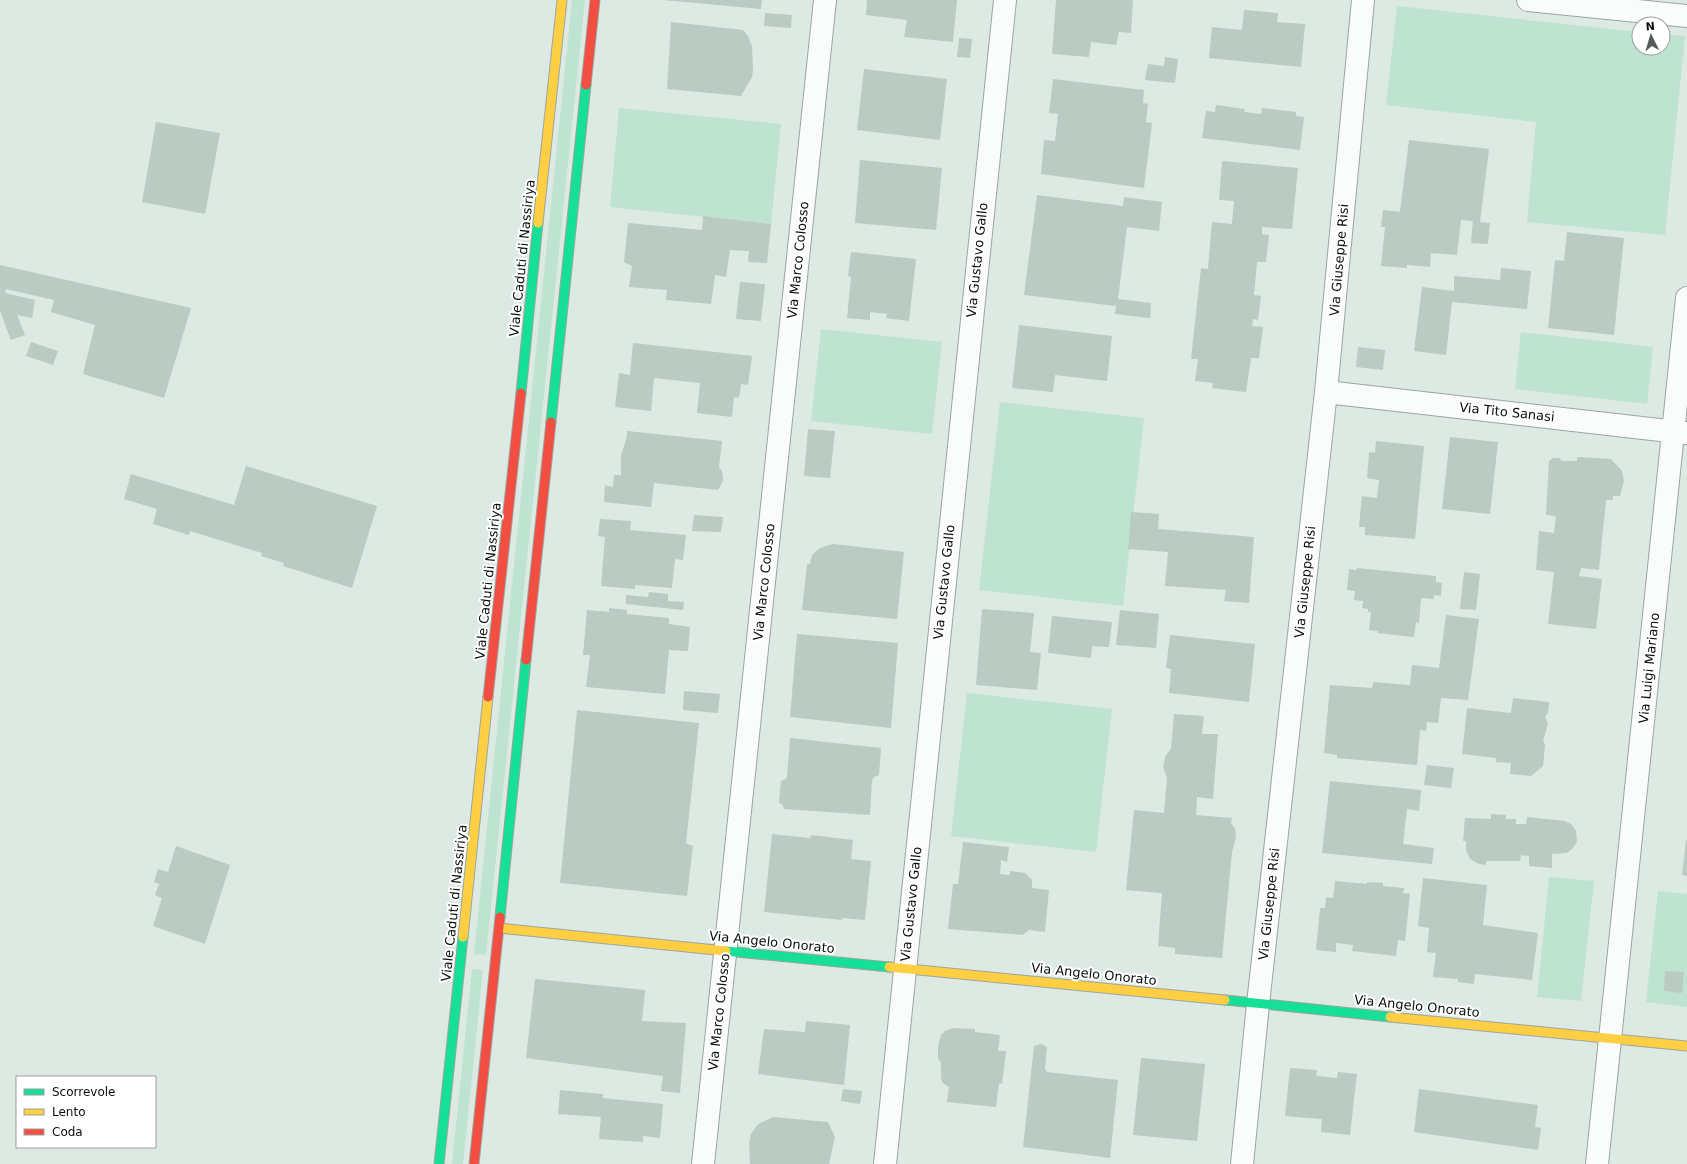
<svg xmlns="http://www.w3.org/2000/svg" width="1687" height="1164" viewBox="0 0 1687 1164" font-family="'DejaVu Sans',sans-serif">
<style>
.green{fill:#bee4d1}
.building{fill:#b9cbc3}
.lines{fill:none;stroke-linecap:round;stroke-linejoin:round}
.street-casing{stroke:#9ba5a0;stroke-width:24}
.fast-casing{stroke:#9ba5a0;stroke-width:11}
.slow-casing{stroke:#9ba5a0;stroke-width:11}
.jam-casing{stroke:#9ba5a0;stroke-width:11}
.street{stroke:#fafcfb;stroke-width:22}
.fast{stroke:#16e098;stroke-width:9}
.slow{stroke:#ffcf43;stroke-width:9}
.jam{stroke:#f24e42;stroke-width:9}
.labels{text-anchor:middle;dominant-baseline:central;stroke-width:4;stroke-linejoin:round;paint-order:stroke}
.street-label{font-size:13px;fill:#080f0b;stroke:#fff}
</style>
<rect width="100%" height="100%" fill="#dde9e3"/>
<!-- green -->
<path class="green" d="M 572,0 L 585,0 L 486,955 L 474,954 Z
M 1397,6 L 1639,32 L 1639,48 L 1663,48 L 1663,34 L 1685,36 L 1665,235 L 1527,222 L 1536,122 L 1386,105 Z
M 619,108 L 781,124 L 771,224 L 610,207 Z
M 821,329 L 942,342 L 932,434 L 811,421 Z
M 1521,332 L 1653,347 L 1647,404 L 1515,389 Z
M 1000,402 L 1144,418 L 1123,606 L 979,590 Z
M 967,693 L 1112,709 L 1096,852 L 951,836 Z
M 1549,877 L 1594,881 L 1581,1001 L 1537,997 Z
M 1658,891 L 1687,894 L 1687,1007 L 1646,1002 Z
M 472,969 L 483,970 L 463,1164 L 452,1164 Z"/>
<!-- building -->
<path class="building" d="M 663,0 L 762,0 L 761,9 Z
M 867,0 L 957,0 L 953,42 L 904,37 L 907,20 L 866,15 Z
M 1056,0 L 1133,0 L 1131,33 L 1119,32 L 1116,45 L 1091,42 L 1089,57 L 1052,54 Z
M 1244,10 L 1278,13 L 1277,22 L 1305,24 L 1301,67 L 1209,58 L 1212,27 L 1242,30 Z
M 765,13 L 792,15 L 791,28 L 764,26 Z
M 671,22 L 743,30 L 748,36 L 752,47 L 753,69 L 752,77 L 742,94 L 741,96 L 667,89 Z
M 959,38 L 972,39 L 970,58 L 957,57 Z
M 1165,57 L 1178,59 L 1175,83 L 1145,80 L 1148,64 L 1164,66 Z
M 864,69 L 947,79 L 940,140 L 857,130 Z
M 1053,79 L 1144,90 L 1143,103 L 1148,104 L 1146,122 L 1152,123 L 1144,188 L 1041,174 L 1044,140 L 1055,141 L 1058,114 L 1049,113 Z
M 1216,105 L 1245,109 L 1244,112 L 1261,114 L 1262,108 L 1296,112 L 1296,116 L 1304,117 L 1300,150 L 1202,138 L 1206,111 L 1215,112 Z
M 156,122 L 220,133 L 205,214 L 142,202 Z
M 1409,140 L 1489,149 L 1480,222 L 1490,223 L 1488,244 L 1471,243 L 1473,221 L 1461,220 L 1457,255 L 1431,253 L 1430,267 L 1407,265 L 1407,268 L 1381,266 L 1385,227 L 1381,227 L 1383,210 L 1400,212 Z
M 860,160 L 942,168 L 936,230 L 855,223 Z
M 1222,161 L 1298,168 L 1292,229 L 1262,227 L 1262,234 L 1269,235 L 1266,262 L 1257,262 L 1254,295 L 1261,296 L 1258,320 L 1253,319 L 1252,326 L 1263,327 L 1259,358 L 1251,358 L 1246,392 L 1212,388 L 1213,383 L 1195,381 L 1198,359 L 1191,359 L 1201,268 L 1208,269 L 1212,222 L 1232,224 L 1234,201 L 1219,200 Z
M 1037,195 L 1123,206 L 1124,197 L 1162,202 L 1159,231 L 1127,227 L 1118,299 L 1151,303 L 1150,318 L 1115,314 L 1116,306 L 1024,295 Z
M 703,216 L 771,224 L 767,263 L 748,262 L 749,251 L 730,250 L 726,277 L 715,275 L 711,304 L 666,300 L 667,290 L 629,287 L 632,266 L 624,262 L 628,223 L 702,230 Z
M 1567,232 L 1624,238 L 1614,335 L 1548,328 L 1555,260 L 1564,261 Z
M 851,252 L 916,259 L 909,321 L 886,318 L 887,314 L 870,312 L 870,320 L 847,318 L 851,277 L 848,276 Z
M 0,265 L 191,308 L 164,398 L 83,374 L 95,325 L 51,312 L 54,300 L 6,289 L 5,293 L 35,300 L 32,318 L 17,315 L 25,335 L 11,340 L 0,311 Z
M 1501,268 L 1531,271 L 1527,309 L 1452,302 L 1446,355 L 1414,351 L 1422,287 L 1454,291 L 1454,276 L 1500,280 Z
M 740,282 L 765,284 L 761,321 L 736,319 Z
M 1019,325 L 1112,336 L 1107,381 L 1055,375 L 1053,392 L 1012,388 Z
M 31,342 L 58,351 L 53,365 L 26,356 Z
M 633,343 L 752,356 L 748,385 L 741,384 L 739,398 L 734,397 L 732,417 L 697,413 L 700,383 L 654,378 L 651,411 L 615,407 L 619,373 L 630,375 Z
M 1358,347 L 1385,350 L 1383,370 L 1356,367 Z
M 808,429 L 835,431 L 830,478 L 804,476 Z
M 627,431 L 722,441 L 719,467 L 722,471 L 723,481 L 718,490 L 654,483 L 651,507 L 604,502 L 605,485 L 613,487 L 614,475 L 621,475 L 621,455 L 627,437 Z
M 1450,437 L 1498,442 L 1490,514 L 1442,509 Z
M 1376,441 L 1424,446 L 1415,539 L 1365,535 L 1365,527 L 1359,527 L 1362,496 L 1377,498 L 1379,480 L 1367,478 L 1369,452 L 1375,453 Z
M 1577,457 L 1611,459 L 1622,471 L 1624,481 L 1620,496 L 1613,496 L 1613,500 L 1606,500 L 1599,570 L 1581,568 L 1579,576 L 1602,579 L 1596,629 L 1548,624 L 1554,572 L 1536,570 L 1539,531 L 1554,533 L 1556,516 L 1546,515 L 1549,461 L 1553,458 L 1559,458 L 1562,461 L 1577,461 Z
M 246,466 L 377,506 L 352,588 L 283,566 L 284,563 L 261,556 L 262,553 L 190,531 L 189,535 L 153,524 L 157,509 L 124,499 L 131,474 L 234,505 Z
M 1131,512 L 1159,514 L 1158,529 L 1254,537 L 1249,603 L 1224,601 L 1226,590 L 1165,586 L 1168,552 L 1128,549 Z
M 694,515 L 723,517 L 721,532 L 692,531 Z
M 600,519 L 631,521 L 630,530 L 686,535 L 683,560 L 675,559 L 672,588 L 635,585 L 635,589 L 601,586 L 605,537 L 598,536 Z
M 833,544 L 904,552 L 897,619 L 802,610 L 807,564 L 810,564 L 812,555 L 820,548 Z
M 1357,568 L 1436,576 L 1436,582 L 1442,583 L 1441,596 L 1434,595 L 1434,599 L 1421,598 L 1419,623 L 1416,622 L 1414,637 L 1377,633 L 1378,631 L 1369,630 L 1371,612 L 1368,612 L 1368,609 L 1362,608 L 1363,601 L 1354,600 L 1355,591 L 1347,590 L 1349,569 L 1356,570 Z
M 1464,572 L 1480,574 L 1476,610 L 1460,609 Z
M 649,592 L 668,594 L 668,601 L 684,602 L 683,610 L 626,604 L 626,595 L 648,597 Z
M 609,608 L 627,610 L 627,614 L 669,618 L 669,624 L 690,627 L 688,651 L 669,650 L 665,694 L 586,687 L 590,655 L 583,655 L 587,610 L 609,612 Z
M 982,609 L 1034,613 L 1030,652 L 1041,653 L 1037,690 L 976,685 Z
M 1120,610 L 1159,614 L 1156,648 L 1116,645 Z
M 1446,615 L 1479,619 L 1468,700 L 1441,698 L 1438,723 L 1427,722 L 1426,731 L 1420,730 L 1417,765 L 1337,758 L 1337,755 L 1324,753 L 1330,685 L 1372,688 L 1373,682 L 1410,685 L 1412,665 L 1439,668 Z
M 1052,616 L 1112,622 L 1109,647 L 1092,646 L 1091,658 L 1048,653 Z
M 797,634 L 898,643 L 891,728 L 790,717 Z
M 1170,635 L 1255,644 L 1249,702 L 1169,693 L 1171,669 L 1166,668 Z
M 684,691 L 720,694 L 718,713 L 683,710 Z
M 1513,698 L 1549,702 L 1548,713 L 1545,717 L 1548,724 L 1543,741 L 1545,745 L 1543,766 L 1531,776 L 1510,774 L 1511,763 L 1496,762 L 1496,758 L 1462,754 L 1467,708 L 1511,713 Z
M 577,710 L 699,723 L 686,843 L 693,846 L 687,896 L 560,883 Z
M 1174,714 L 1204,716 L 1202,734 L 1218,734 L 1213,799 L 1197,797 L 1196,815 L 1232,818 L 1231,824 L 1235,828 L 1236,838 L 1232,852 L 1222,958 L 1175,954 L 1175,948 L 1158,946 L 1162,893 L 1126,890 L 1134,810 L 1164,813 L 1167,778 L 1163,766 L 1166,755 L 1171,749 Z
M 790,738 L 881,748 L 879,775 L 874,777 L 872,780 L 870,815 L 784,809 L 782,804 L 779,803 L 781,781 L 786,779 L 787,777 Z
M 1427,765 L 1454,768 L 1451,788 L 1424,785 Z
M 1330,781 L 1421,790 L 1419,811 L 1407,809 L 1403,844 L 1434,848 L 1432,864 L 1322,853 Z
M 1491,814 L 1506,815 L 1506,819 L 1516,819 L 1516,824 L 1526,824 L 1527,817 L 1565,821 L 1572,825 L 1576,831 L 1577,842 L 1572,849 L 1567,853 L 1552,854 L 1552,868 L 1529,866 L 1529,856 L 1521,855 L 1520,861 L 1486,861 L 1486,865 L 1479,864 L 1470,859 L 1466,850 L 1466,841 L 1463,841 L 1465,818 L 1491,819 Z
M 772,834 L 810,838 L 811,835 L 853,840 L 851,859 L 871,861 L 865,920 L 842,918 L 842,920 L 764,912 Z
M 1686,840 L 1687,840 L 1687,876 L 1682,875 Z
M 963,842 L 1009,847 L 1007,862 L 1001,860 L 1000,874 L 1010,875 L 1010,871 L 1025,873 L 1032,880 L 1032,888 L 1049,890 L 1045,932 L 1029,930 L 1023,935 L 948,929 L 953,884 L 958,884 Z
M 176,846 L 230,865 L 205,944 L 153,926 L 162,898 L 155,895 L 159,884 L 154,882 L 158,869 L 168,872 Z
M 1423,878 L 1487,885 L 1483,925 L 1538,933 L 1532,980 L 1475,974 L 1474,984 L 1458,982 L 1458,979 L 1433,977 L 1436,953 L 1427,952 L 1429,928 L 1418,926 Z
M 1335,881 L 1367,884 L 1367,882 L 1383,883 L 1383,886 L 1404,888 L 1403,893 L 1410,894 L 1405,941 L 1398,940 L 1396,956 L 1352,951 L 1353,945 L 1336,943 L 1336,952 L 1316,950 L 1320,908 L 1325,908 L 1326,897 L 1333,898 Z
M 1665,971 L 1684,972 L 1682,993 L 1664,991 Z
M 535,979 L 645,990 L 642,1021 L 686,1023 L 680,1093 L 661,1091 L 663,1076 L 526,1058 Z
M 806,1021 L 850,1025 L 844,1085 L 758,1074 L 764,1029 L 805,1032 Z
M 953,1028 L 975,1029 L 975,1032 L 1000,1035 L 998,1051 L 1006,1051 L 1002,1084 L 999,1083 L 996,1107 L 947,1102 L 949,1087 L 942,1082 L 941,1076 L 941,1063 L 938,1058 L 938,1046 L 941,1035 L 945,1031 Z
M 1041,1044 L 1047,1047 L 1045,1069 L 1047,1072 L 1118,1080 L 1110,1158 L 1023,1147 L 1034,1046 Z
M 1141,1058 L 1205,1064 L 1197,1141 L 1133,1135 Z
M 1290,1068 L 1317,1070 L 1316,1076 L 1337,1078 L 1338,1072 L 1357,1074 L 1350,1135 L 1321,1132 L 1322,1119 L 1285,1116 Z
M 843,1089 L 862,1091 L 860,1104 L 841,1101 Z
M 1419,1089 L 1538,1105 L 1535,1127 L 1541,1128 L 1538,1150 L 1414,1132 Z
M 560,1090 L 603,1094 L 603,1098 L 663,1104 L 660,1138 L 643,1136 L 643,1142 L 599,1139 L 601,1117 L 558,1114 Z
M 773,1117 L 828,1122 L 835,1137 L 829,1164 L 750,1164 L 749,1144 L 751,1134 L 758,1124 Z"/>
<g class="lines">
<defs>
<path id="street" d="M 1528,0 L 1687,16
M 1326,392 L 1687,433
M 703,1164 L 825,0
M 885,1164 L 1005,0
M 1242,1164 L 1258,1004 L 1326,392 L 1363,0
M 1597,1164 L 1687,298"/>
<path id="fast" d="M 521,393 L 538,223
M 551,422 L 586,85
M 500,917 L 526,660
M 726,951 L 889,967
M 1225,1000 L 1390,1017
M 439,1164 L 463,937"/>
<path id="slow" d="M 538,223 L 562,0
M 499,928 L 726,951
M 463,937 L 488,697
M 889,967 L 1225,1000
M 1390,1017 L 1687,1046"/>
<path id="jam" d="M 586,85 L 595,0
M 526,660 L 551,422
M 488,697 L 521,393
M 474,1164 L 500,917"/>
</defs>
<!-- street casing -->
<use href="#street" class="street-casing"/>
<!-- fast casing -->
<use href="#fast" class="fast-casing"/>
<!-- slow casing -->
<use href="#slow" class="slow-casing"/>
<!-- jam casing -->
<use href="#jam" class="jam-casing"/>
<!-- street -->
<use href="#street" class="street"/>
<!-- fast -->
<use href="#fast" class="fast"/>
<!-- slow -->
<use href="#slow" class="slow"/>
<!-- jam -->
<use href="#jam" class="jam"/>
</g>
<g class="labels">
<!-- street labels -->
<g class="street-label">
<text transform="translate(522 258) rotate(-84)">Viale Caduti di Nassiriya</text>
<text transform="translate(798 260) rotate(-84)">Via Marco Colosso</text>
<text transform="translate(977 260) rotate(-84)">Via Gustavo Gallo</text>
<text transform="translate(1339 260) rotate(-85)">Via Giuseppe Risi</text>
<text transform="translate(1507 412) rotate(6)">Via Tito Sanasi</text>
<text transform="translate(488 581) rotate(-84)">Viale Caduti di Nassiriya</text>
<text transform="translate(764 582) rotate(-84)">Via Marco Colosso</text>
<text transform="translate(944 582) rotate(-84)">Via Gustavo Gallo</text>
<text transform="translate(1305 582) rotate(-84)">Via Giuseppe Risi</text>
<text transform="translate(1649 668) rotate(-84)">Via Luigi Mariano</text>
<text transform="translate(454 903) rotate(-84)">Viale Caduti di Nassiriya</text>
<text transform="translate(911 904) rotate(-84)">Via Gustavo Gallo</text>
<text transform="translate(1269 904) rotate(-84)">Via Giuseppe Risi</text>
<text transform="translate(772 942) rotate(6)">Via Angelo Onorato</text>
<text transform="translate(1094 974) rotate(6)">Via Angelo Onorato</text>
<text transform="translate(1417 1006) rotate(6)">Via Angelo Onorato</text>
<text transform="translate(719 1012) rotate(-84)">Via Marco Colosso</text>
</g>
</g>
<!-- legend -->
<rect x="16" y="1076" width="140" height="72" fill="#ffffff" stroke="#9c9f9d"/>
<rect x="24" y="1089" width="20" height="6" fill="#16e098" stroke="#9c9f9d"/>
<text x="52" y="1096" font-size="12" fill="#080f0b">Scorrevole</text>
<rect x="24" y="1109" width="20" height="6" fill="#ffcf43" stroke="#9c9f9d"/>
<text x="52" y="1116" font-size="12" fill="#080f0b">Lento</text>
<rect x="24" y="1129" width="20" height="6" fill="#f24e42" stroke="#9c9f9d"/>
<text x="52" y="1136" font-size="12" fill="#080f0b">Coda</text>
<!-- north arrow -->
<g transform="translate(1651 36) rotate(355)"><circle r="19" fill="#ffffff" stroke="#9c9f9d"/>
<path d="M0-3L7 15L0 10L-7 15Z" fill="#535b57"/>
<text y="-6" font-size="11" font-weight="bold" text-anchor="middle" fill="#080f0b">N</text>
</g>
</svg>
